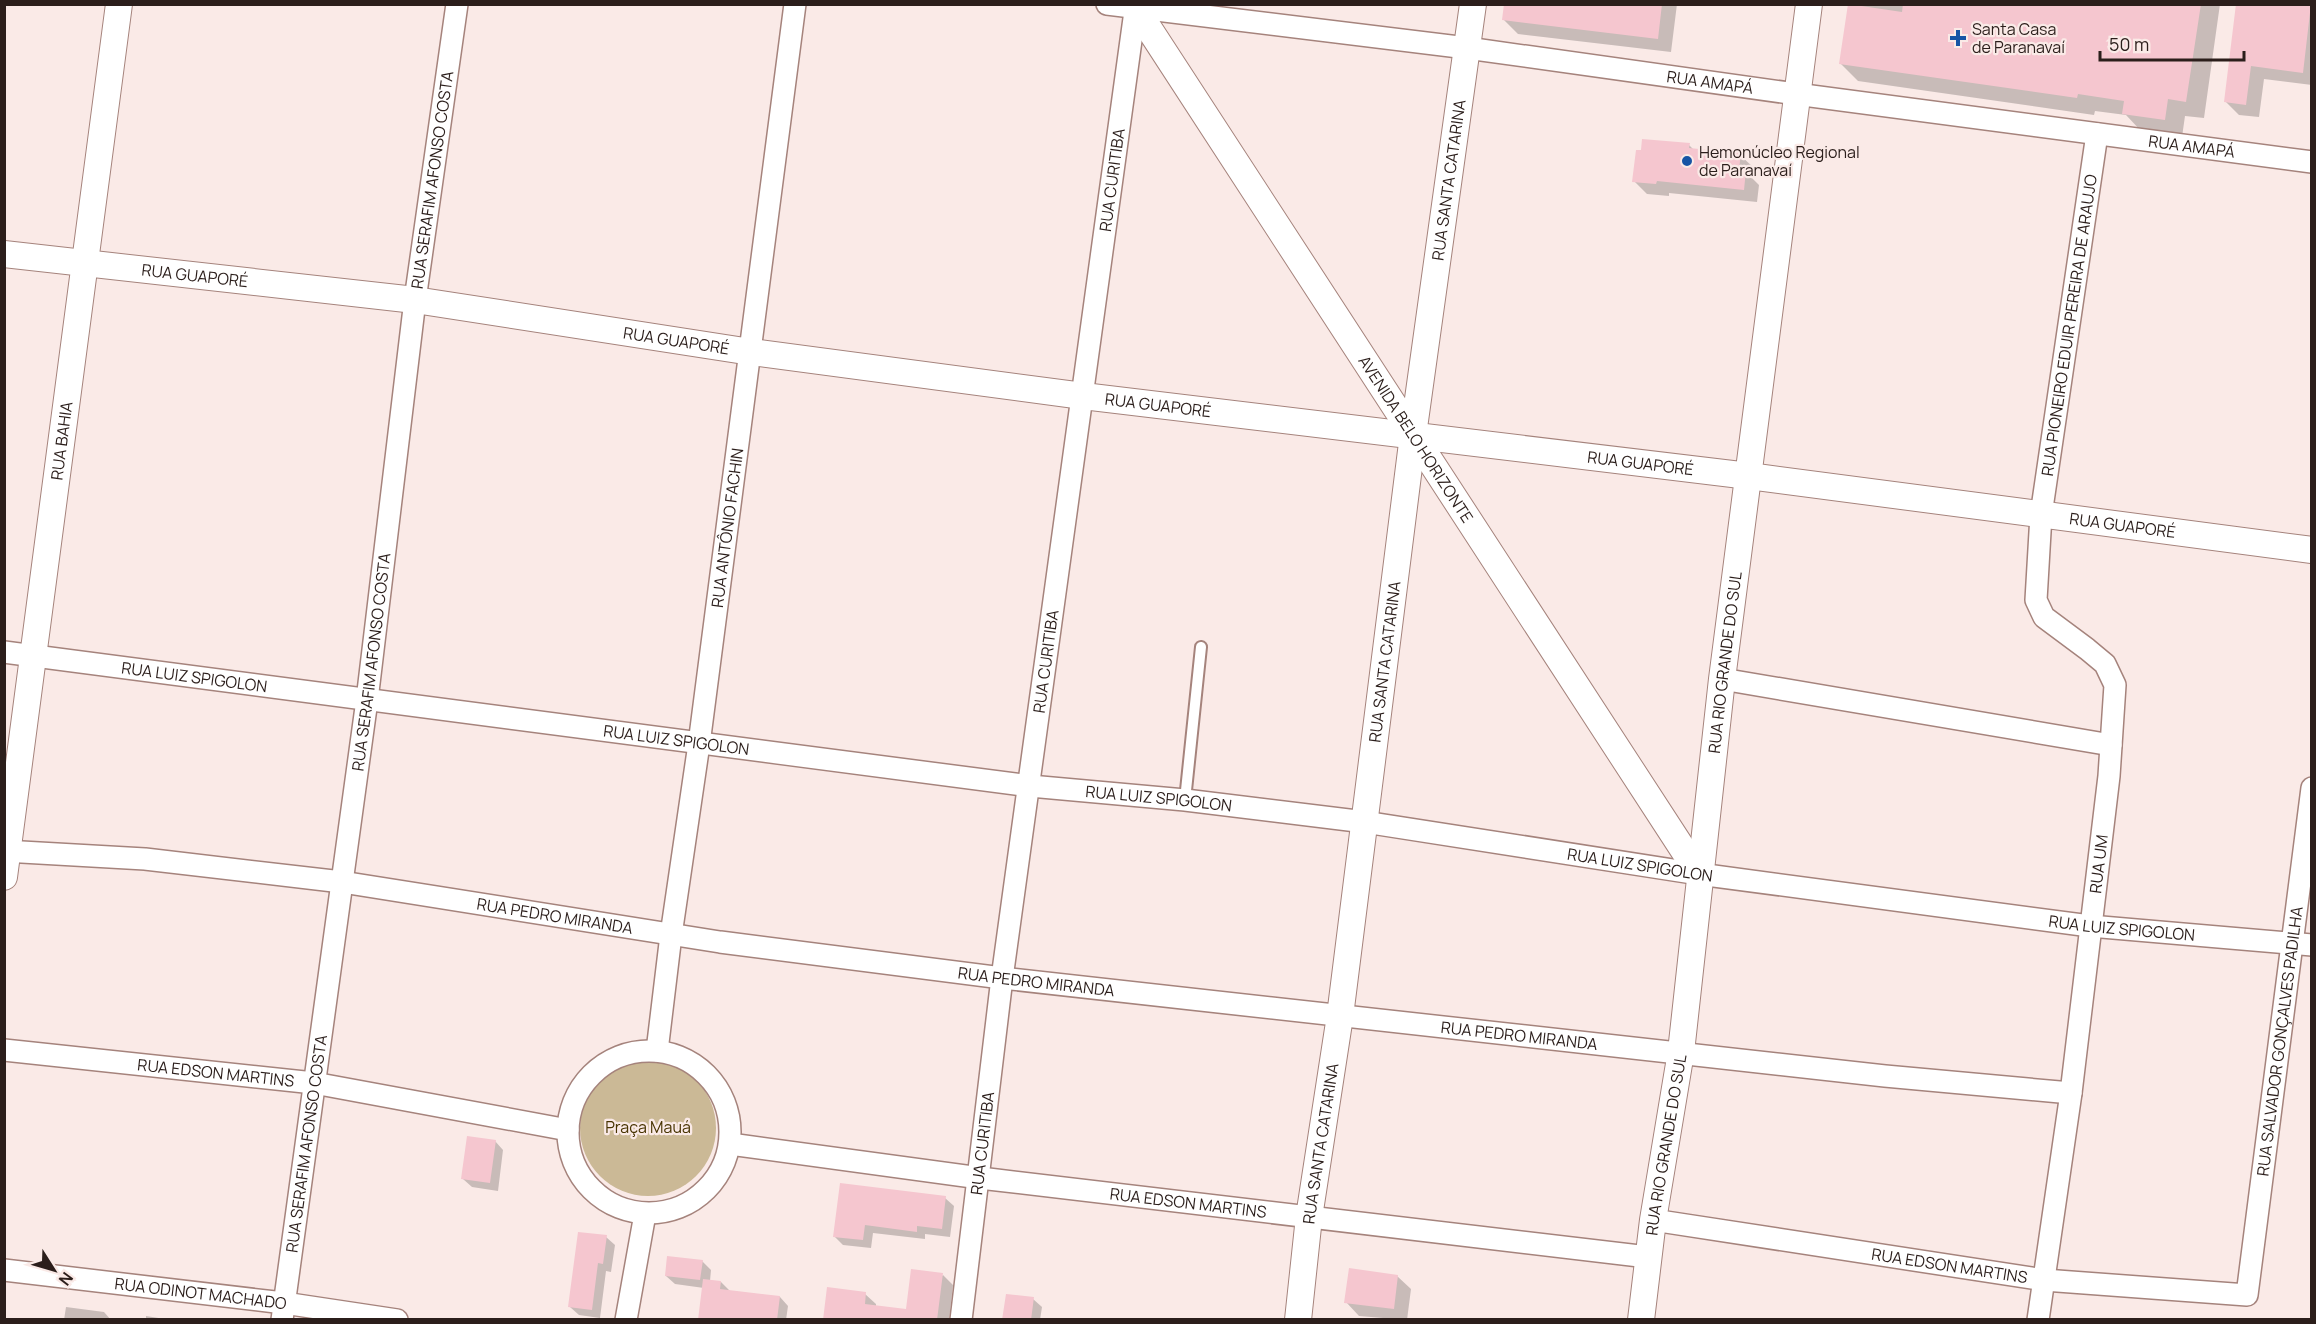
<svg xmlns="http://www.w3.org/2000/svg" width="2316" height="1324" viewBox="0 0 2316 1324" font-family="Manrope,sans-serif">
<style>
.green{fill:#cbb996}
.shadow{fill:#0003}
.building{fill:#f5c6cf}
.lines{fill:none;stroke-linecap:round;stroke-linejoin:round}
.service-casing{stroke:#a5837c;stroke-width:14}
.minor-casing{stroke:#a5837c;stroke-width:24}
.tertiary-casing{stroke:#a5837c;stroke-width:28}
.service{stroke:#fff;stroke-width:10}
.minor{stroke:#fff;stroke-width:21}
.tertiary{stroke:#fff;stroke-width:26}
.poi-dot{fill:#1754a5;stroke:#faeae7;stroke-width:2}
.labels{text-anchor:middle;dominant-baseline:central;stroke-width:4.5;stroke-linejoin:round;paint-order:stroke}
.poi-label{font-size:16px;fill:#2b1e1b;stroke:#faeae7;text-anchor:start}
.street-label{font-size:16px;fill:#2b1e1b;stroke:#faeae7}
.park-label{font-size:16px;fill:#473300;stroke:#faeae7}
</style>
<rect width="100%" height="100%" fill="#faeae7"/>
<!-- green -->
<path class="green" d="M580 1128a68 68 0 1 1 136 0a68 68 0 1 1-136 0Z"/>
<!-- shadow -->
<path class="shadow" d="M 1506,4 L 1677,4 L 1671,52 L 1518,34 L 1504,20 Z
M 1849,4 L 2220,4 L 2204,118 L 2185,116 L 2182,137 L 2141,131 L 2126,115 L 2095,111 L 2094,115 L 1858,81 L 1840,63 Z
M 2237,4 L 2312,4 L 2312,85 L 2264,79 L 2259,117 L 2239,115 L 2225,101 Z
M 1689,145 L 1694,150 L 1740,155 L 1754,168 L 1752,178 L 1759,185 L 1757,202 L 1669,193 L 1669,196 L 1647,194 L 1634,181 Z
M 495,1141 L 503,1150 L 498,1191 L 472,1187 L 463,1179 Z
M 841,1185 L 945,1198 L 954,1206 L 950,1237 L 925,1234 L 925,1239 L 873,1233 L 871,1248 L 843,1245 L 834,1236 Z
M 606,1237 L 615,1245 L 611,1272 L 606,1271 L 600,1318 L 579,1315 L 570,1307 Z
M 702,1261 L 711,1270 L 710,1281 L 721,1282 L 730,1291 L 780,1297 L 788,1306 L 786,1320 L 700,1320 L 704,1288 L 675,1284 L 666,1276 Z
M 943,1275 L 953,1285 L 949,1320 L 824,1320 L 865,1294 L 876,1304 L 876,1307 L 907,1311 Z
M 1397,1276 L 1411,1289 L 1407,1320 L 1359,1316 L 1346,1302 Z
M 1033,1299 L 1042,1307 L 1040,1320 L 1004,1320 Z
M 66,1307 L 104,1312 L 111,1320 L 64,1320 Z
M 146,1316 L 171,1320 L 146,1320 Z"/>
<!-- building -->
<path class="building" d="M 1504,4 L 1662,4 L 1658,39 L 1502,20 Z
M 1848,4 L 1902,12 L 1903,4 L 2201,4 L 2186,102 L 2168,99 L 2165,120 L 2122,114 L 2124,101 L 2078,94 L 2077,98 L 1839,64 Z
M 2236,4 L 2311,4 L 2303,73 L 2251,66 L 2246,105 L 2224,102 Z
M 1642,139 L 1690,143 L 1689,148 L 1741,153 L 1739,169 L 1746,170 L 1744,190 L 1657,181 L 1656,184 L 1632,182 L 1636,150 L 1641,150 Z
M 467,1136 L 496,1140 L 490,1183 L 461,1179 Z
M 840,1183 L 946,1196 L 942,1229 L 917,1226 L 917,1232 L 865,1225 L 863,1240 L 833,1237 Z
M 578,1232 L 607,1235 L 603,1264 L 598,1263 L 592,1310 L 568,1307 Z
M 667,1256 L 703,1260 L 700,1280 L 665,1276 Z
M 1349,1268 L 1398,1275 L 1394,1309 L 1344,1303 Z
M 911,1269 L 943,1273 L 937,1320 L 823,1320 L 827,1287 L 866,1292 L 865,1304 L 906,1309 Z
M 703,1279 L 721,1281 L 720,1289 L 780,1296 L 777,1320 L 698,1320 Z
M 1006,1294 L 1034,1297 L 1031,1320 L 1002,1320 Z"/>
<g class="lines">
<defs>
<path id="service" d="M 1185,800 L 1201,647"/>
<g id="minor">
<path id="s1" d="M 1107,4 L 1467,48 L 1796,94 L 2312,162"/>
<path id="s2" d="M 4,652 L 1030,786 L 1185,800 L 1365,822 L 1699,874 L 2090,926 L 2312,945"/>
<path d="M 1722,679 L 2111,745"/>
<path id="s3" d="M 4,851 L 145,859 L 342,882 L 720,942 L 1002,978 L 1885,1076 L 2071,1093"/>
<path id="s4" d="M 4,1050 L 314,1083 L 568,1130"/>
<path id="s5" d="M 657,1051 L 671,935 L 699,744 L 795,4"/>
<circle cx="649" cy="1132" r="81"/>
<path id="s6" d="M 730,1144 L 980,1178 L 1648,1257"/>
<path id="s7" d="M 1653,1220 L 2044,1280 L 2247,1295 L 2312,788"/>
<path id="s8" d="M 4,1270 L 284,1303 L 397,1320"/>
<path id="s9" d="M 282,1320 L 367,700 L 415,300 L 457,4"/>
<path d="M 626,1320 L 645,1214"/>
<path id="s10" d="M 961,1320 L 1002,978 L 1136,4"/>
<path id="s11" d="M 2038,1320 L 2071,1093 L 2109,776 L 2115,685 L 2105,664 L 2087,649 L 2044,617 L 2036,600 L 2041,515 L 2097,134"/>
</g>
<g id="tertiary">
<path id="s12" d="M 1133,4 L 1699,874"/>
<path id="s13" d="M 4,254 L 415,300 L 751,352 L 1083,396 L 1749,476 L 2312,550"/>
<path id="s14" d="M 4,877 L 119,4"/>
<path id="s15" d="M 1298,1320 L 1309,1217 L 1340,1016 L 1413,435 L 1473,4"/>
<path id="s16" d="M 1641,1320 L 1653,1220 L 1681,1052 L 1722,679 L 1809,4"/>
</g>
</defs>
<!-- service casing -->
<use href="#service" class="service-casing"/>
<!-- minor casing -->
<use href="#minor" class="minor-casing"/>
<!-- tertiary casing -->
<use href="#tertiary" class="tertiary-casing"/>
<!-- service -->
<use href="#service" class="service"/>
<!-- minor -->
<use href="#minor" class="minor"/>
<!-- tertiary -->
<use href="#tertiary" class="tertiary"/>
</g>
<!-- markers -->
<g class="poi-dot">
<path d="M1955 29h6v6h6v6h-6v6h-6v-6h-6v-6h6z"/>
<circle cx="1687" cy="161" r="6"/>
</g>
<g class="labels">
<!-- poi labels -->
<g class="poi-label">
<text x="1972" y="29">Santa Casa<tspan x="1972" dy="18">de Paranavaí</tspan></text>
<text x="1699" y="152">Hemonúcleo Regional<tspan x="1699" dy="18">de Paranavaí</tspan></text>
</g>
<!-- street labels -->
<g class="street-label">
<text stroke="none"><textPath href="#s1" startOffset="608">RUA AMAPÁ</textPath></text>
<text stroke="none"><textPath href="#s1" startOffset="1094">RUA AMAPÁ</textPath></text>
<text stroke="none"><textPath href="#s9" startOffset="1150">RUA SERAFIM AFONSO COSTA</textPath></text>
<text stroke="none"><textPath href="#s10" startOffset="1150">RUA CURITIBA</textPath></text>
<text stroke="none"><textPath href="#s15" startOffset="1150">RUA SANTA CATARINA</textPath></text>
<text stroke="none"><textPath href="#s13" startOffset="192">RUA GUAPORÉ</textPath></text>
<text stroke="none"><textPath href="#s11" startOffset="1036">RUA PIONEIRO EDUIR PEREIRA DE ARAUJO</textPath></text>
<text stroke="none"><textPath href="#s13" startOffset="678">RUA GUAPORÉ</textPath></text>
<text stroke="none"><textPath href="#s13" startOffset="1164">RUA GUAPORÉ</textPath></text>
<text stroke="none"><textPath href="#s12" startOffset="519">AVENIDA BELO HORIZONTE</textPath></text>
<text stroke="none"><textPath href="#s14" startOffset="440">RUA BAHIA</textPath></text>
<text stroke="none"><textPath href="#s13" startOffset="1650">RUA GUAPORÉ</textPath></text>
<text stroke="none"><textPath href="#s13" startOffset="2136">RUA GUAPORÉ</textPath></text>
<text stroke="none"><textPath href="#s5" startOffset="528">RUA ANTÔNIO FACHIN</textPath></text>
<text stroke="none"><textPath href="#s9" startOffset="664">RUA SERAFIM AFONSO COSTA</textPath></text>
<text stroke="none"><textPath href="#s10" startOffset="664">RUA CURITIBA</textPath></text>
<text stroke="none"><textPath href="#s15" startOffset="664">RUA SANTA CATARINA</textPath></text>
<text stroke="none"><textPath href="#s16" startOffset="663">RUA RIO GRANDE DO SUL</textPath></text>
<text stroke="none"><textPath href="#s2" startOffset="192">RUA LUIZ SPIGOLON</textPath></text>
<text stroke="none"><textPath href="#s2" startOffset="678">RUA LUIZ SPIGOLON</textPath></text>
<text stroke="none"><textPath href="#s2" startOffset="1164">RUA LUIZ SPIGOLON</textPath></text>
<text stroke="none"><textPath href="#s11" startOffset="460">RUA UM</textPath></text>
<text stroke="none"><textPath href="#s2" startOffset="1650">RUA LUIZ SPIGOLON</textPath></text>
<text stroke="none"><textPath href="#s3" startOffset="555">RUA PEDRO MIRANDA</textPath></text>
<text stroke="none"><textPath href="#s2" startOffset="2136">RUA LUIZ SPIGOLON</textPath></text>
<text stroke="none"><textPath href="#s3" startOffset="1041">RUA PEDRO MIRANDA</textPath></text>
<text stroke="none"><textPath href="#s3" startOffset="1527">RUA PEDRO MIRANDA</textPath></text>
<text stroke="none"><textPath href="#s7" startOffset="855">RUA SALVADOR GONÇALVES PADILHA</textPath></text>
<text stroke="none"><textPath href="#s4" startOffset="213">RUA EDSON MARTINS</textPath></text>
<text stroke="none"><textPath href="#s9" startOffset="178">RUA SERAFIM AFONSO COSTA</textPath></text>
<text stroke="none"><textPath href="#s10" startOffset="178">RUA CURITIBA</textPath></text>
<text stroke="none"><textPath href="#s15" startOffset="178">RUA SANTA CATARINA</textPath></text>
<text stroke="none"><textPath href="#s16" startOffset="177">RUA RIO GRANDE DO SUL</textPath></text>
<text stroke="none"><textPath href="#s6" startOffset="462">RUA EDSON MARTINS</textPath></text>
<text stroke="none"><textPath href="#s7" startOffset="300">RUA EDSON MARTINS</textPath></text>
<text stroke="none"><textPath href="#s8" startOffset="198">RUA ODINOT MACHADO</textPath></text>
</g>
<!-- park labels -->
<g class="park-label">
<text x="648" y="1127">Praça Mauá</text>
</g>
</g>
<!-- border -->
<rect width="2316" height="1324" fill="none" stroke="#2b1e1b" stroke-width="12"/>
<!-- north arrow -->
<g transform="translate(54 1270) rotate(127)" stroke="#faeae7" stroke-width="4.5" paint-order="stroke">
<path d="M0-4.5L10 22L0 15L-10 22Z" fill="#2b1e1b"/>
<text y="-9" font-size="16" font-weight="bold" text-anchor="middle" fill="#2b1e1b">N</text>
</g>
<!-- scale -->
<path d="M2100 51v9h144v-9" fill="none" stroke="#2b1e1b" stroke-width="3"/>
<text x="2109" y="51" font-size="18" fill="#2b1e1b" stroke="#faeae7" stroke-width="4.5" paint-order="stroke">50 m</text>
</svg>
